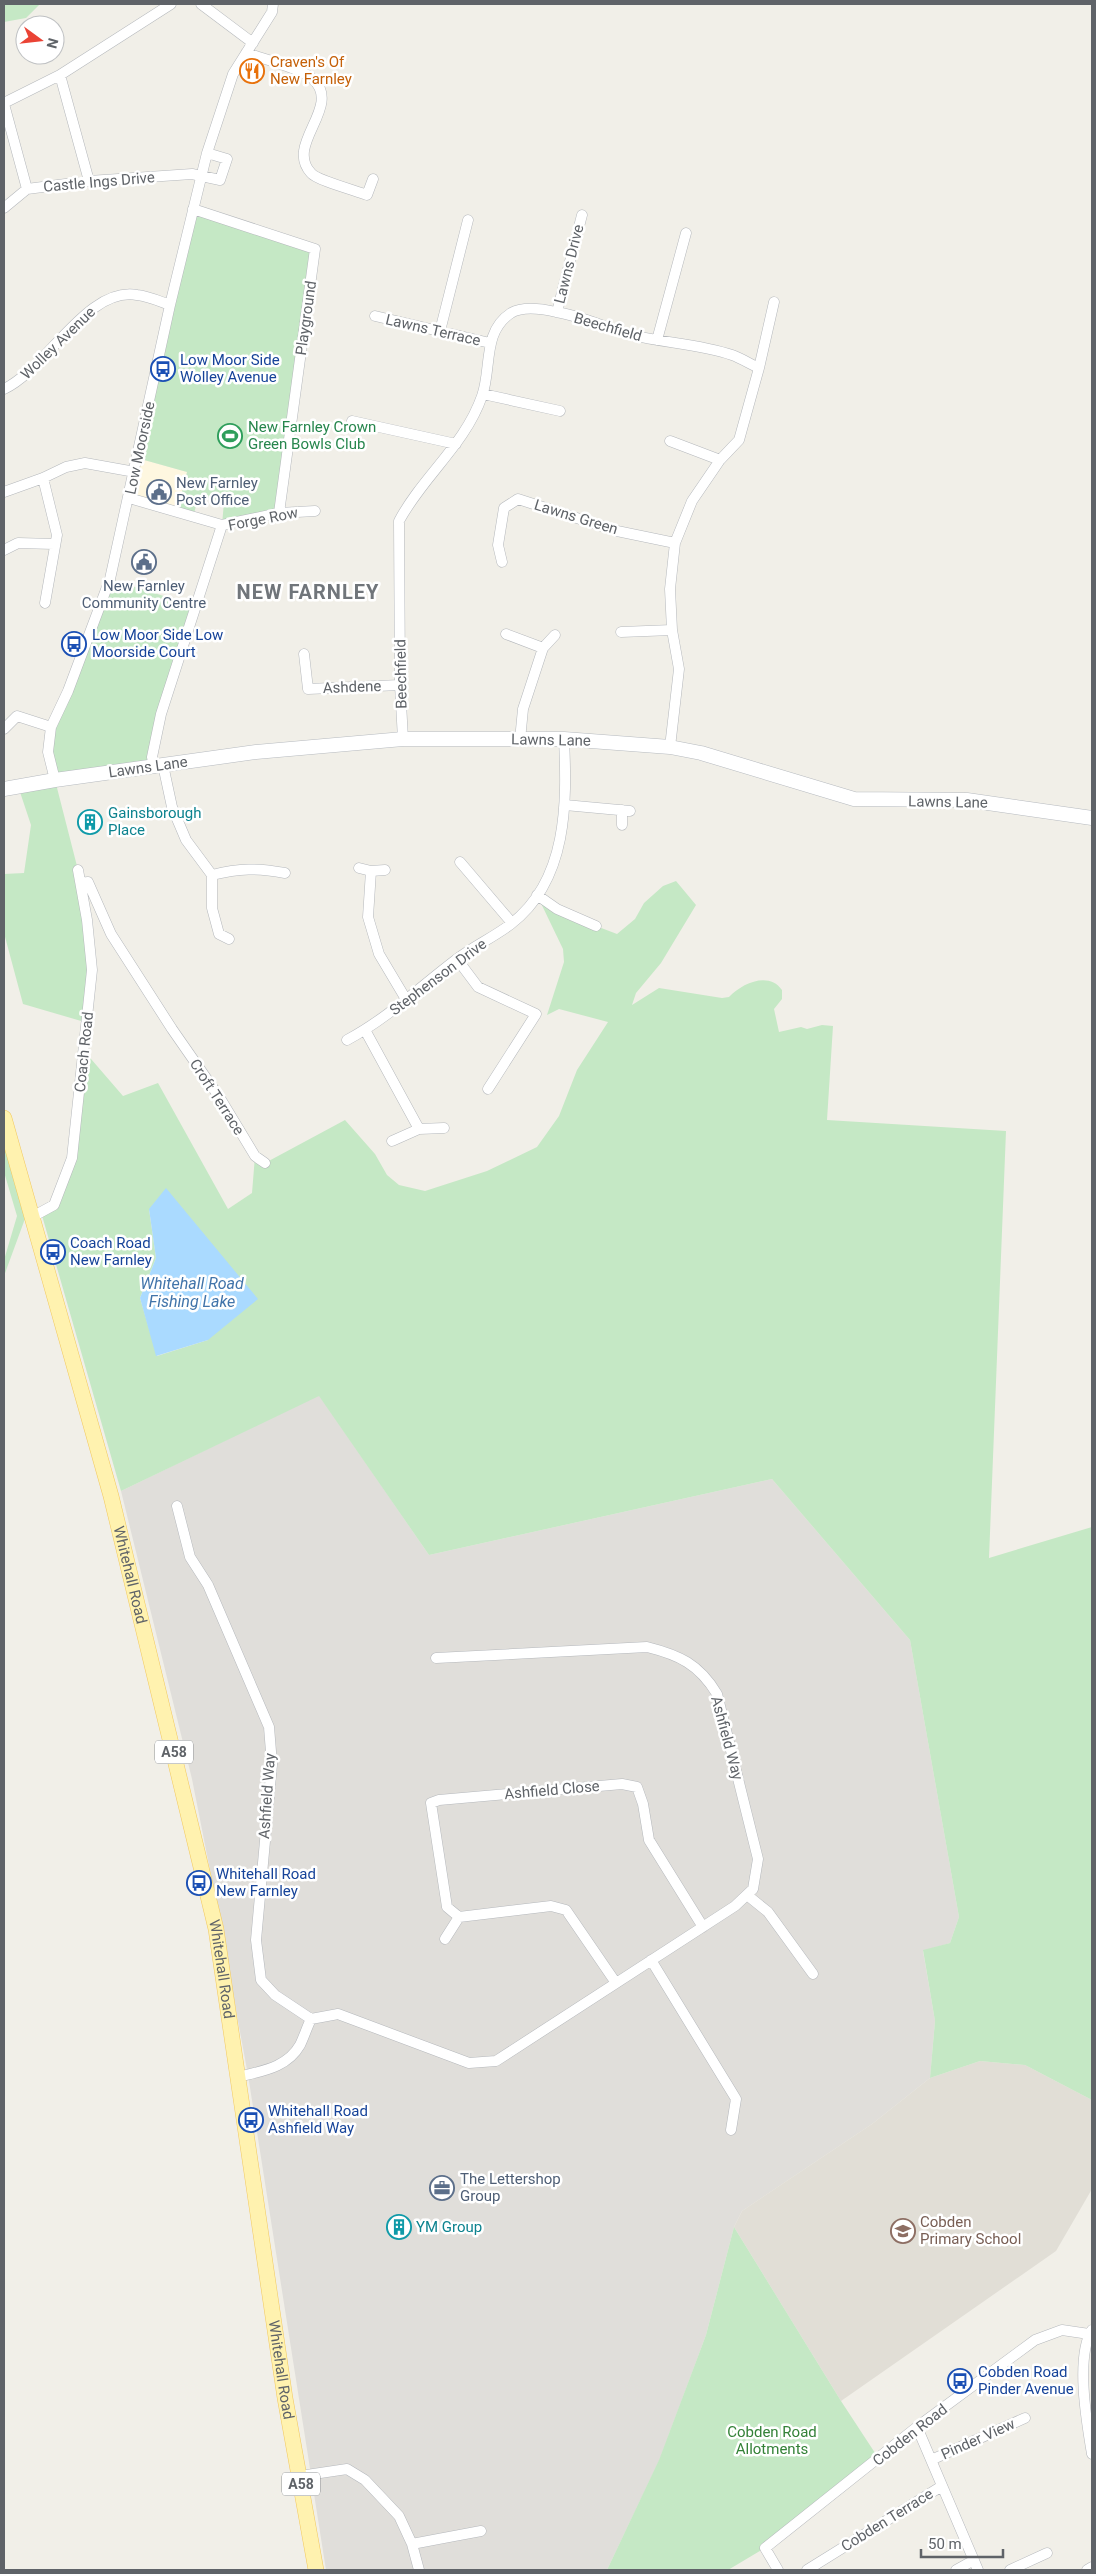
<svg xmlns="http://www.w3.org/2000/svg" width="1096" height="2574" viewBox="0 0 1096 2574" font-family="Roboto,sans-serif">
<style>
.commercial{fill:#fef7e0}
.industrial{fill:#e0deda}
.education{fill:#e1ded6}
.green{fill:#c5e8c5;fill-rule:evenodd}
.water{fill:#aadaff}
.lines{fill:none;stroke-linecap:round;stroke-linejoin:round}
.street-casing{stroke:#b5b8bc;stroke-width:11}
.secondary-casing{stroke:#b6babf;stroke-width:15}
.primary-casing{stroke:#f2c960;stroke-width:16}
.street{stroke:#fff;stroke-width:10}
.secondary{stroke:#fff;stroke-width:14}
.primary{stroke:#fff2af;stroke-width:15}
.labels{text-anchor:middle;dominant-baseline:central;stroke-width:5;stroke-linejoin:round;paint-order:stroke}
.shield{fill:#fff;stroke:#8f9295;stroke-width:1}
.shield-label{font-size:14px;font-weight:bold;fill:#5f6368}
.food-label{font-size:15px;fill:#c56008;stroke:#fff;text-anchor:start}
.street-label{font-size:15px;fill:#5f6368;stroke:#fff}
.transit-label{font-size:15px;fill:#164399;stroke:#fff;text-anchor:start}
.leisure-label{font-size:15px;fill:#27864d;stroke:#fff;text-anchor:start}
.service-label{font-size:15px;fill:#4e5e75;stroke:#fff;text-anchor:start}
.culture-label{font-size:15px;fill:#0d838f;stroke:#fff;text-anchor:start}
.education-label{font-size:15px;fill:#785e54;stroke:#fff;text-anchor:start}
.park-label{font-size:15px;fill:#348238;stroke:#fff}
.water-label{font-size:16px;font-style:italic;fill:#4174aa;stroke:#fff}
.district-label{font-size:20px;font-weight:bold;letter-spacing:1px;fill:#70757a;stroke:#fff}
</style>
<rect width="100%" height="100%" fill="#f1efe8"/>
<!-- commercial -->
<path class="commercial" d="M 137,458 L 187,472 L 177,512 L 129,498 Z"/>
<!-- industrial -->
<path class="industrial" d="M 319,1395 L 429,1555 L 772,1479 L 910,1640 L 959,1917 L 950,1943 L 923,1951 L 935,2021 L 930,2078 L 872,2124 L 742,2211 L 734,2227 L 706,2335 L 659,2461 L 607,2570 L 326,2570 L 248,2075 L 210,1870 L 192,1779 L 121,1491 Z"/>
<!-- education -->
<path class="education" d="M 980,2061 L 1025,2065 L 1092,2100 L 1092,2189 L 1056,2251 L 841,2401 L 734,2227 L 742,2211 L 872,2124 L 930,2078 Z"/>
<!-- green -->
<path class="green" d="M 4,4 L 40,4 L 26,18 L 4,22 Z
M 193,209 L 315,249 L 279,513 L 222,525 L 224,502 L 199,495 L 193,517 L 177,512 L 187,472 L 137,458 Z
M 110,579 L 195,606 L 169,688 L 154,767 L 55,780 L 78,870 L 87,920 L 88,1023 L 23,1004 L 4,933 L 4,874 L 24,873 L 31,825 L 18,786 L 55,779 L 51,727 Z
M 676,881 L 696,905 L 661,963 L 636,993 L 632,1005 L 659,988 L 722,998 L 729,997 C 742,983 769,971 782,990 L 782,999 L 774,1009 L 779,1032 L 801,1027 L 807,1029 L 822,1025 L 833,1026 L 827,1120 L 1006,1131 L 989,1558 L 1092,1527 L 1092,2100 L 1025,2065 L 980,2061 L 930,2078 L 935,2021 L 923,1950 L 950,1943 L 959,1917 L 910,1640 L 772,1479 L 429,1555 L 319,1396 L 121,1491 L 41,1212 L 54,1205 L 72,1158 L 85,1052 L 123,1096 L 158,1083 L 228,1209 L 252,1193 L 255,1156 L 265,1163 L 345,1120 L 375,1154 L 387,1175 L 399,1185 L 425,1191 L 487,1171 L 537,1147 L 559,1116 L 577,1070 L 608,1022 L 559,1009 L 547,1015 L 564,962 L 563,949 L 537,895 L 596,926 L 617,934 L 635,919 L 644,903 L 663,886 ZM 149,1209 L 208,1340 L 157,1356 L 140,1298 L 156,1258 Z
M 4,1137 L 26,1216 L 4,1276 L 4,1260 L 17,1216 L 4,1172 Z
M 734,2227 L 841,2401 L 879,2459 L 765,2548 L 728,2570 L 607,2570 L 659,2460 L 706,2335 Z"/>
<!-- water -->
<path class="water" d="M 166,1188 L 258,1299 L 208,1340 L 156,1356 L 140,1298 L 156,1258 L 149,1209 Z"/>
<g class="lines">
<defs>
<path id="street" d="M 201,4 L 253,43
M 246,53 C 261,58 303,69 313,79 C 343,107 284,144 311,173 C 316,180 357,191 367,195 L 373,179
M 60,75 L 89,181
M 4,103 L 60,75 L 171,4
M 4,104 L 27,189
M 4,208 L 27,189 L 89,181 L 192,174 L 220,180 L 227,159 L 207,153
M 193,209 L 315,249 L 279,513
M 557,312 L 582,215
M 375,316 L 490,343
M 440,331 L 468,220
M 657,340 L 686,233
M 759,368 L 774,302
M 4,389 C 47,369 87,286 137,295 C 148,296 159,301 170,305
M 483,394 L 560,411
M 352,421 L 456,444
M 670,441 L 720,460
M 43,478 L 57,535 L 45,603
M 4,492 L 43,478 L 66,467 L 85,463 L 135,472
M 129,498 L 222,525
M 4,550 L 18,543 L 54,544
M 502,562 L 498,545 L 504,508 L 518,499 L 617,531 L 675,543
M 621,632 L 672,630
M 506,634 L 543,648 L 523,709 L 520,740
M 543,648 L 555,635
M 304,654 L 308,689 L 400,685
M 4,729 L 17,716 L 51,727
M 403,739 L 400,685 L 399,521 C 423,476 465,445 482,396 C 492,368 482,332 511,313 C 523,306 543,309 556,312 C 582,316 606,328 632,335 C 664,343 700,344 732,355 C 741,358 750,364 759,368 L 739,440 L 720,460 L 692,501 L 675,543 L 670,589 L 672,630 L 679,669 L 670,747
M 163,765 L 172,807 L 186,840 L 212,875 C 240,868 257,868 285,873
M 154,767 L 152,757 L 161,714 L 222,525 L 279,513 L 315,511
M 55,780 L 48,752 L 51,727 L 68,691 L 110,579 L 170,305 L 207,153 L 233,74 L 272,12 L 273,4
M 565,805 L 630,811
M 622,810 L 622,825
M 460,862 L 512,923
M 359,868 L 371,871
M 385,870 L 371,871 L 368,917 L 379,954 L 407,1001
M 212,875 L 212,908 L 219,934 L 229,939
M 81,883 L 88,882 L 111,934 L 172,1029 L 220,1098 L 255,1156 L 265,1163
M 537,895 L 557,909 L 596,926
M 457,959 L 478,987 L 536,1014 L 488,1089
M 365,1030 L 419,1129 L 444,1128
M 347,1040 C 388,1018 420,987 457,959 C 474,946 494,937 511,924 C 568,880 567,803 564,739
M 392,1141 L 419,1129
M 32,1217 L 54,1205 L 72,1158 L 92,970 L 87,920 L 78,870
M 177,1506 L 190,1557 L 208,1585 L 269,1727 L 272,1764 L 256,1940 L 261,1980 L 275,1995 L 311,2019
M 747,1895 L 768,1912 L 813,1974
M 445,1939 L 459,1917
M 651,1960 L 736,2099 L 731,2130
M 616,1983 L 566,1910 L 551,1906 L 459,1917 L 447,1907 L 431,1803 L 439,1800 L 622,1784 L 637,1787 L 643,1804 L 649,1840 L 703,1927
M 238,2077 C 261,2071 287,2068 300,2045 C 304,2037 307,2027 311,2019 L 338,2014 L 469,2063 L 496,2061 L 735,1906 L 753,1889 L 758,1859 L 717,1694 C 699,1664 679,1655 647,1647 L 436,1658
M 1092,2330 C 1075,2357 1087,2424 1092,2454
M 917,2427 L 978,2570
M 931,2460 L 1025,2418
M 300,2476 L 347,2469 L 365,2480 L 399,2516 L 412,2544 L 419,2570
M 412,2544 L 481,2531
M 778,2570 L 765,2548 L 917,2427 L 1035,2340 L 1062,2330 L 1089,2334
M 807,2570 L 942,2486
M 956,2570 L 974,2560
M 1010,2570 L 1047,2553
M 1087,2570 L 1092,2567"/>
<path id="secondary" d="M 4,789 L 55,780 L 256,752 L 403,739 L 564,739 L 670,747 L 701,753 L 854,799 L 967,800 L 1092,818"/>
<g id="primary">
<path id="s1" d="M 4,1118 L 111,1496 L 216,1929 L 285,2398 L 316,2570"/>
</g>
</defs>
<!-- street casing -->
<use href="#street" class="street-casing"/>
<!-- secondary casing -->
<use href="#secondary" class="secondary-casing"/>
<!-- primary casing -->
<use href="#primary" class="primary-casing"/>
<!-- street -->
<use href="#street" class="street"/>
<!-- secondary -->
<use href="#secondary" class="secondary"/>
<!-- primary -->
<use href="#primary" class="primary"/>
</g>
<!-- icons -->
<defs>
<symbol id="restaurant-ring" viewBox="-11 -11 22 22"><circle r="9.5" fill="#fff" stroke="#e8710a" stroke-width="1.5"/><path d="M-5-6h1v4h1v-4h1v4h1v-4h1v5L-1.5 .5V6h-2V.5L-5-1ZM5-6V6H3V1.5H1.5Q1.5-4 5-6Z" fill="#e8710a"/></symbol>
<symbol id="bus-ring" viewBox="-11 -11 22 22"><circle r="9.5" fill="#fff" stroke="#1a4fb4" stroke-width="1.5"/><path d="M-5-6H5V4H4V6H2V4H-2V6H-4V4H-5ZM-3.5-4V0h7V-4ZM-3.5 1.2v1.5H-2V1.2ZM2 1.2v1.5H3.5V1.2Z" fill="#1a4fb4"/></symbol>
<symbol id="stadium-ring" viewBox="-11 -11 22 22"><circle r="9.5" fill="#fff" stroke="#2e9e5b" stroke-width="1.5"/><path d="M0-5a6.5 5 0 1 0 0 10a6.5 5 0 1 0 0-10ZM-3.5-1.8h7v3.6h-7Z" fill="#2e9e5b"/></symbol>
<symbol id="civic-ring" viewBox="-11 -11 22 22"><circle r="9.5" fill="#fff" stroke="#5c6f8a" stroke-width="1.5"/><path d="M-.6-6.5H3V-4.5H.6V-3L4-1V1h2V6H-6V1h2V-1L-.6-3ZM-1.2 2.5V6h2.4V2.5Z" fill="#5c6f8a"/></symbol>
<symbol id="building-ring" viewBox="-11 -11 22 22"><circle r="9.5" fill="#fff" stroke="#0f9aa8" stroke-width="1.5"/><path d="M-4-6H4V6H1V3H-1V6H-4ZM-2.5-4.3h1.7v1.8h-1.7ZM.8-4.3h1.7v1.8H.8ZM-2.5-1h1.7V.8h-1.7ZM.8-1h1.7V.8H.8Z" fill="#0f9aa8"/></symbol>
<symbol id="office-ring" viewBox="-11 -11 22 22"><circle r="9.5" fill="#fff" stroke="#5c6f8a" stroke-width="1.5"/><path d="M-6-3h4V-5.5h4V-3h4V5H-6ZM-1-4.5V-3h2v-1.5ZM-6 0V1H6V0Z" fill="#5c6f8a"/></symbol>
<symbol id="school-ring" viewBox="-11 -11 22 22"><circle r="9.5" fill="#fff" stroke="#8d6e63" stroke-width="1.5"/><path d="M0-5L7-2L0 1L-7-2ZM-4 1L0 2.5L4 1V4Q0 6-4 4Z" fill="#8d6e63"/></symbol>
</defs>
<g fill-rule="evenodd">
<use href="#restaurant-ring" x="238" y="57" width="28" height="28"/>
<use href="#bus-ring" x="149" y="355" width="28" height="28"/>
<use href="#stadium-ring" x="216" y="422" width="28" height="28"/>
<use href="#civic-ring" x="145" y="478" width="28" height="28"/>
<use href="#civic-ring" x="130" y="548" width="28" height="28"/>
<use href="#bus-ring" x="60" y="630" width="28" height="28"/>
<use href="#building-ring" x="76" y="808" width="28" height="28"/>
<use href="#bus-ring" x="39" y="1238" width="28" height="28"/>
<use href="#bus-ring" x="185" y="1869" width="28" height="28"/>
<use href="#bus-ring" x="237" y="2106" width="28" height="28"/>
<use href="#office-ring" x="428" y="2174" width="28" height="28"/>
<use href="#building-ring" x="385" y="2213" width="28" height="28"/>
<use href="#school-ring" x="889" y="2217" width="28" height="28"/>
<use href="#bus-ring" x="946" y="2367" width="28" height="28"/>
</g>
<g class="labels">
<!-- shield labels -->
<g class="shield">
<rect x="155" y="1740.5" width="38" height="23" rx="4"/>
<rect x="282" y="2472.5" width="38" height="23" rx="4"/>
</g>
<g class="shield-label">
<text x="174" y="1752">A58</text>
<text x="301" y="2484">A58</text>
</g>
<!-- food labels -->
<g class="food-label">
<text x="270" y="62">Craven's Of<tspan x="270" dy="17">New Farnley</tspan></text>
</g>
<!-- street labels -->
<g class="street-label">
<text transform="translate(99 182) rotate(-5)">Castle Ings Drive</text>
<text transform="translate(569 264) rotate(-76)">Lawns Drive</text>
<text transform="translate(306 318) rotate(-82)">Playground</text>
<text transform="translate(608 327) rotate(16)">Beechfield</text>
<text transform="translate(433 330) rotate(13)">Lawns Terrace</text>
<text transform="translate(58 343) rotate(-44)">Wolley Avenue</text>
<text transform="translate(140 448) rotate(-78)">Low Moorside</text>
<text transform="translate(576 517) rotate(17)">Lawns Green</text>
<text transform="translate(263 519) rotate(-11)">Forge Row</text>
<text transform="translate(401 674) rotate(-91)">Beechfield</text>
<text transform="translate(352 687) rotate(-2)">Ashdene</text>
<text transform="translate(551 740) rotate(1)">Lawns Lane</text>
<text transform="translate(148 767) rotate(-8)">Lawns Lane</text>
<text transform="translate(948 802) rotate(1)">Lawns Lane</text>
<text transform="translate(438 977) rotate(-37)">Stephenson Drive</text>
<text transform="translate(84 1052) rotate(-84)">Coach Road</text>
<text transform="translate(217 1097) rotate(57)">Croft Terrace</text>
<text stroke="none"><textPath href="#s1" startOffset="474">Whitehall Road</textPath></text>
<text transform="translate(727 1738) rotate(75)">Ashfield Way</text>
<text transform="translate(552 1790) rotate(-5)">Ashfield Close</text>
<text transform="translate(267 1796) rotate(-86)">Ashfield Way</text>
<text stroke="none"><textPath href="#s1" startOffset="879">Whitehall Road</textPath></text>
<text stroke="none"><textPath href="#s1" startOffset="1284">Whitehall Road</textPath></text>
<text transform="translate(910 2435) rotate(-38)">Cobden Road</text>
<text transform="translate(978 2439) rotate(-24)">Pinder View</text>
<text transform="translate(887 2520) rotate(-32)">Cobden Terrace</text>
</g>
<!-- transit labels -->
<g class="transit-label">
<text x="180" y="360">Low Moor Side<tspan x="180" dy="17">Wolley Avenue</tspan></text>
<text x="92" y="635">Low Moor Side Low<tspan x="92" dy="17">Moorside Court</tspan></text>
<text x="70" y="1243">Coach Road<tspan x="70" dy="17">New Farnley</tspan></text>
<text x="216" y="1874">Whitehall Road<tspan x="216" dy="17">New Farnley</tspan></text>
<text x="268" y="2111">Whitehall Road<tspan x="268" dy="17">Ashfield Way</tspan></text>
<text x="978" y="2372">Cobden Road<tspan x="978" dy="17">Pinder Avenue</tspan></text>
</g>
<!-- leisure labels -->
<g class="leisure-label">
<text x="248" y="427">New Farnley Crown<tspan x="248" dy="17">Green Bowls Club</tspan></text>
</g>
<!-- service labels -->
<g class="service-label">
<text x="176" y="483">New Farnley<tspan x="176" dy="17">Post Office</tspan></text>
<text x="144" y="586" text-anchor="middle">New Farnley<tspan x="144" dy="17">Community Centre</tspan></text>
<text x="460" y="2179">The Lettershop<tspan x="460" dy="17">Group</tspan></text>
</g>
<!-- culture labels -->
<g class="culture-label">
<text x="108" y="813">Gainsborough<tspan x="108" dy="17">Place</tspan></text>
<text x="416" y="2227">YM Group</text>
</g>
<!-- education labels -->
<g class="education-label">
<text x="920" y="2222">Cobden<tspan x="920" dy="17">Primary School</tspan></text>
</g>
<!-- park labels -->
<g class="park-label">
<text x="772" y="2432">Cobden Road<tspan x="772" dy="17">Allotments</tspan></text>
</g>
<!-- water labels -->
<g class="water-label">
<text x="192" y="1283">Whitehall Road<tspan x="192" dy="18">Fishing Lake</tspan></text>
</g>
<!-- district labels -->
<g class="district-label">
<text x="308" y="592">NEW FARNLEY</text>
</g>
</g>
<!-- border -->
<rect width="1096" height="2574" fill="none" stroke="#5f6368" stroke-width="10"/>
<!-- north arrow -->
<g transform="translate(40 40) rotate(105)"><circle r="24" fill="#ffffff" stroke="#bfc1c3"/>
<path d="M0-4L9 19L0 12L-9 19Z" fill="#ea4335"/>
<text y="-8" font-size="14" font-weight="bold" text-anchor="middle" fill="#5f6368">N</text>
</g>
<!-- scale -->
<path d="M921 2549v8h82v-8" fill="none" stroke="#5f6368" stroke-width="2.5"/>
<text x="928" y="2549" font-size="15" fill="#5f6368" stroke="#ffffff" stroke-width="4" paint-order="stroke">50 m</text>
</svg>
